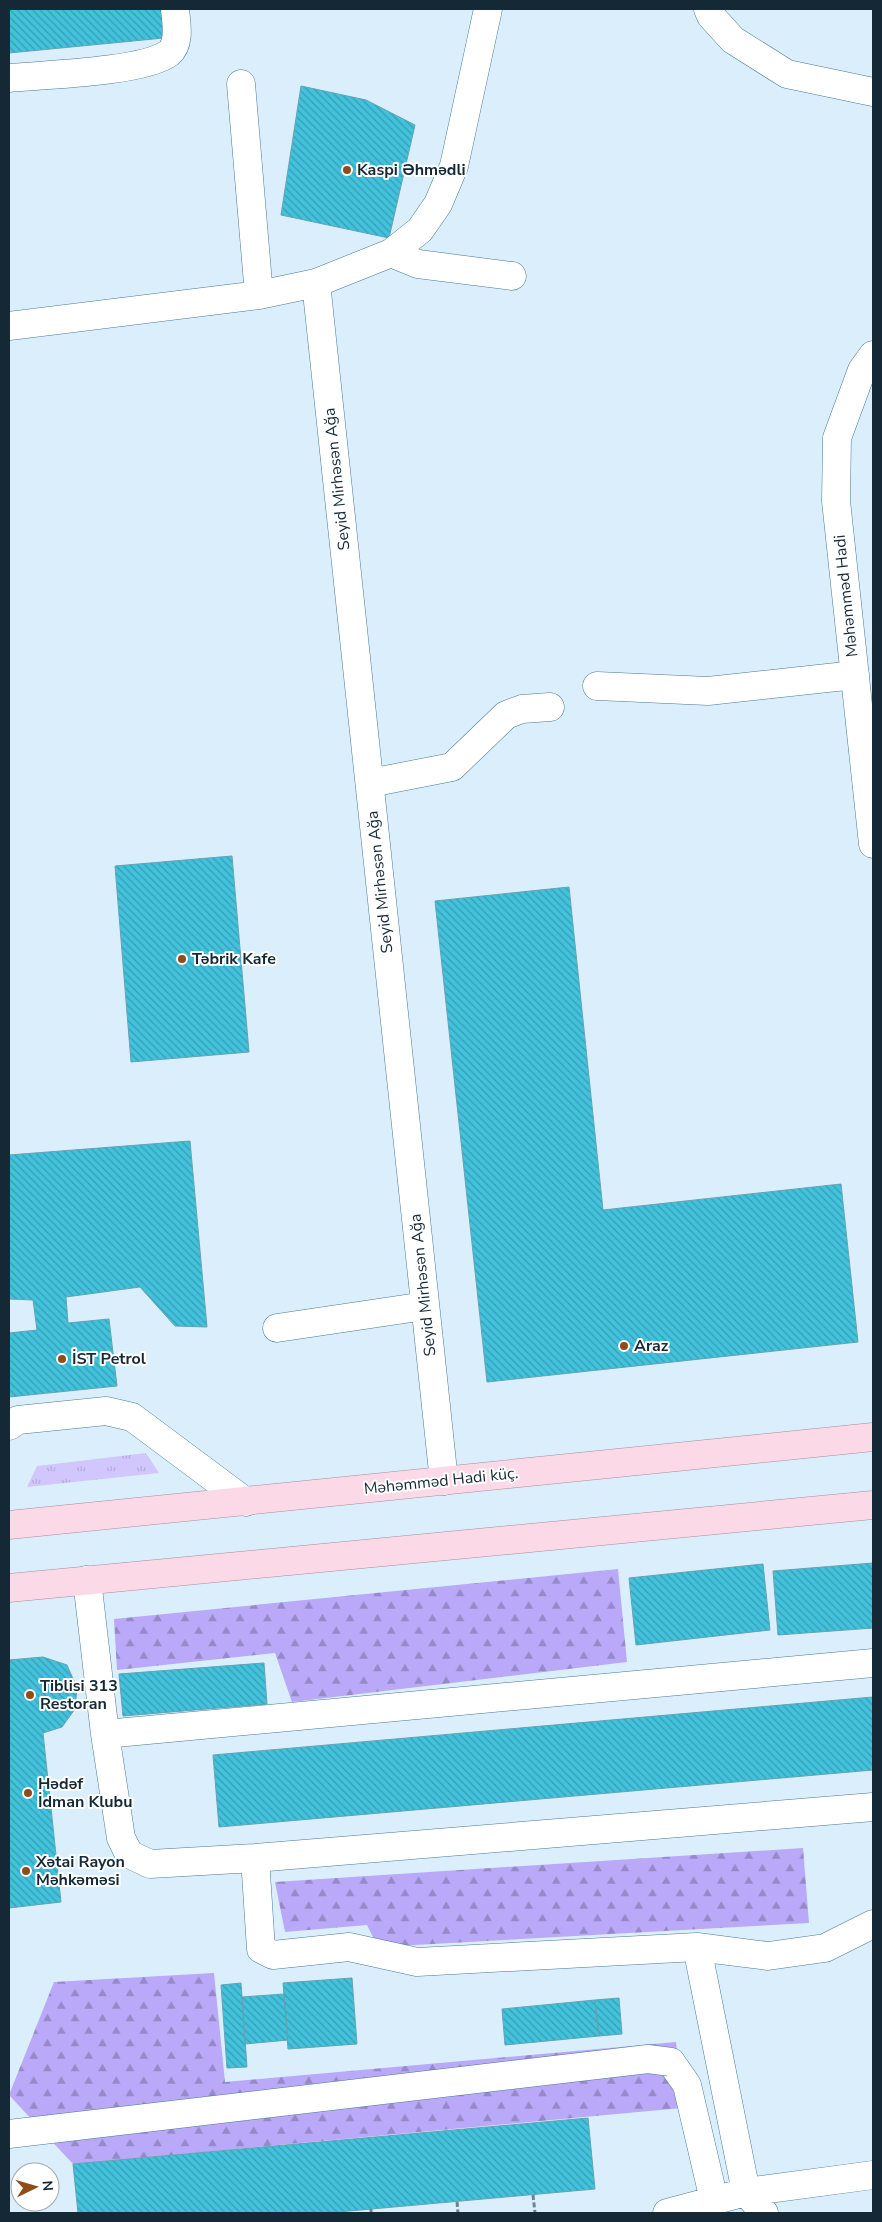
<svg xmlns="http://www.w3.org/2000/svg" width="882" height="2222" viewBox="0 0 882 2222" font-family="'Nunito Sans',sans-serif">
<style>
.grass{fill:url(#grass-tufts)}
.forest{fill:url(#forest-firs)}
.building{fill:url(#building-back-hatch);stroke:#63a3b2}
.lines{fill:none;stroke-linecap:round;stroke-linejoin:round}
.minor-casing{stroke:#487a96;stroke-width:29}
.major-casing{stroke:#a98b9d;stroke-width:29}
.path{stroke:#6e838f;stroke-width:3;stroke-dasharray:5 2.5;stroke-linecap:butt}
.minor{stroke:#fff;stroke-width:28}
.major{stroke:#fbd9e6;stroke-width:28}
.poi-dot{fill:#8e4c19;stroke:#fff;stroke-width:2}
.labels{text-anchor:middle;dominant-baseline:central;stroke-width:4;stroke-linejoin:round;paint-order:stroke}
.poi-label{font-size:16px;font-weight:bold;fill:#142935;stroke:#fff;text-anchor:start}
.street-label{font-size:16px;fill:#142935;stroke:#fff}
</style>
<defs>
<pattern id="grass-tufts" width="24" height="20" patternUnits="userSpaceOnUse" patternTransform="scale(1.25)"><rect width="24" height="20" fill="#d2c7fd"/><path d="M3 7l-1-3M5 7V3M7 7l1-3M15 17l-1-3M17 17v-4M19 17l1-3" fill="none" stroke="#b3abd9"/></pattern>
<pattern id="forest-firs" width="22" height="20" patternUnits="userSpaceOnUse" patternTransform="scale(1.25)"><rect width="22" height="20" fill="#baa8f8"/><path d="M5 1l3.5 6h-7zM16 11l3.5 6h-7z" fill="#9689ca"/></pattern>
<pattern id="building-back-hatch" width="6" height="6" patternUnits="userSpaceOnUse" patternTransform="scale(1.25)"><rect width="6" height="6" fill="#42c2dc"/><path d="M-1 5l2 2M0 0l6 6M5-1l2 2" fill="none" stroke="#369eb3"/></pattern>
</defs>
<rect width="100%" height="100%" fill="#daeffb"/>
<!-- grass -->
<path class="grass" d="M 146,1453 L 159,1473 L 27,1487 L 37,1466 Z"/>
<!-- forest -->
<path class="forest" d="M 618,1569 L 627,1662 L 292,1702 L 275,1653 L 117,1670 L 114,1619 Z
M 803,1848 L 809,1923 L 378,1947 L 367,1925 L 285,1932 L 275,1882 Z
M 214,1973 L 225,2082 L 676,2042 L 682,2108 L 73,2164 L 9,2095 L 54,1982 Z"/>
<!-- building -->
<path class="building" d="M 9,9 L 161,9 L 164,38 L 9,53 Z
M 301,86 L 366,100 L 415,125 L 389,238 L 281,215 Z
M 232,856 L 249,1052 L 131,1062 L 115,866 Z
M 569,887 L 603,1210 L 841,1184 L 858,1342 L 487,1382 L 435,901 Z
M 190,1141 L 207,1327 L 175,1326 L 140,1287 L 66,1297 L 68,1323 L 109,1319 L 117,1386 L 9,1397 L 9,1333 L 37,1330 L 33,1300 L 9,1299 L 9,1155 Z
M 873,1563 L 873,1628 L 778,1635 L 773,1571 Z
M 763,1564 L 770,1630 L 636,1645 L 629,1578 Z
M 43,1657 L 67,1665 L 77,1688 L 75,1709 L 62,1727 L 43,1733 L 61,1902 L 9,1908 L 9,1660 Z
M 264,1663 L 267,1704 L 123,1716 L 119,1674 Z
M 873,1697 L 873,1770 L 219,1827 L 213,1755 Z
M 352,1978 L 357,2044 L 288,2049 L 283,1983 Z
M 241,1983 L 247,2067 L 227,2068 L 221,1985 Z
M 284,1994 L 288,2040 L 245,2044 L 242,1997 Z
M 619,1998 L 622,2034 L 599,2036 L 595,2000 Z
M 595,2000 L 599,2036 L 505,2045 L 502,2009 Z
M 588,2118 L 595,2189 L 327,2213 L 78,2213 L 73,2164 Z"/>
<g class="lines">
<defs>
<path id="minor" d="M 708,9 L 711,16 L 733,40 L 787,74 L 873,92
M 9,78 C 43,75 144,72 169,53 C 181,43 176,22 175,9
M 241,84 L 259,295
M 391,253 L 418,264 L 512,276
M 316,283 L 444,1481
M 9,326 L 259,295 L 316,283 L 391,253 L 420,230 L 438,204 L 454,166 L 488,9
M 873,355 L 862,370 L 837,438 L 836,501 L 873,844
M 597,686 L 708,691 L 855,675
M 370,783 L 452,767 L 506,715 L 522,709 L 550,707
M 277,1328 L 425,1306
M 9,1426 L 18,1420 L 106,1411 L 132,1417 L 246,1502
M 87,1580 L 105,1734 L 121,1838 L 129,1854 L 150,1864 L 255,1858 L 873,1807
M 105,1734 L 873,1663
M 255,1858 L 261,1949 L 273,1955 L 349,1947 L 417,1962 L 697,1947 L 768,1956 L 825,1948 L 873,1924
M 697,1947 L 746,2192 L 764,2213
M 9,2134 L 648,2059 L 671,2062 L 687,2085 L 714,2200
M 667,2213 L 746,2192 L 873,2175"/>
<path id="major" d="M 9,1525 L 873,1437
M 9,1588 L 873,1505"/>
</defs>
<!-- minor casing -->
<use href="#minor" class="minor-casing"/>
<!-- major casing -->
<use href="#major" class="major-casing"/>
<!-- path -->
<path class="path" d="M 533,2195 L 535,2213
M 457,2202 L 458,2213
M 371,2209 L 371,2213"/>
<!-- minor -->
<use href="#minor" class="minor"/>
<!-- major -->
<use href="#major" class="major"/>
</g>
<!-- markers -->
<g class="poi-dot">
<circle cx="347" cy="170" r="5"/>
<circle cx="182" cy="959" r="5"/>
<circle cx="624" cy="1346" r="5"/>
<circle cx="62" cy="1359" r="5"/>
<circle cx="30" cy="1695" r="5"/>
<circle cx="28" cy="1793" r="5"/>
<circle cx="26" cy="1871" r="5"/>
</g>
<g class="labels">
<!-- poi labels -->
<g class="poi-label">
<text x="357" y="170">Kaspi Əhmədli</text>
<text x="192" y="959">Təbrik Kafe</text>
<text x="634" y="1346">Araz</text>
<text x="72" y="1359">İST Petrol</text>
<text x="40" y="1686">Tiblisi 313<tspan x="40" dy="18">Restoran</tspan></text>
<text x="38" y="1784">Hədəf<tspan x="38" dy="18">İdman Klubu</tspan></text>
<text x="36" y="1862">Xətai Rayon<tspan x="36" dy="18">Məhkəməsi</tspan></text>
</g>
<!-- street labels -->
<g class="street-label">
<text transform="translate(337 479) rotate(-96)">Seyid Mirhəsən Ağa</text>
<text transform="translate(846 596) rotate(-96)">Məhəmməd Hadi</text>
<text transform="translate(380 882) rotate(-96)">Seyid Mirhəsən Ağa</text>
<text transform="translate(423 1285) rotate(-96)">Seyid Mirhəsən Ağa</text>
<text transform="translate(441 1481) rotate(-6)">Məhəmməd Hadi küç.</text>
</g>
</g>
<!-- border -->
<rect width="882" height="2222" fill="none" stroke="#142935" stroke-width="20"/>
<!-- north arrow -->
<g transform="translate(35 2187) rotate(85)"><circle r="24" fill="#ffffff" stroke="#a1a9ae"/>
<path d="M0-4L9 19L0 12L-9 19Z" fill="#8e4c19"/>
<text y="-8" font-size="14" font-weight="bold" text-anchor="middle" fill="#142935">N</text>
</g>
</svg>
